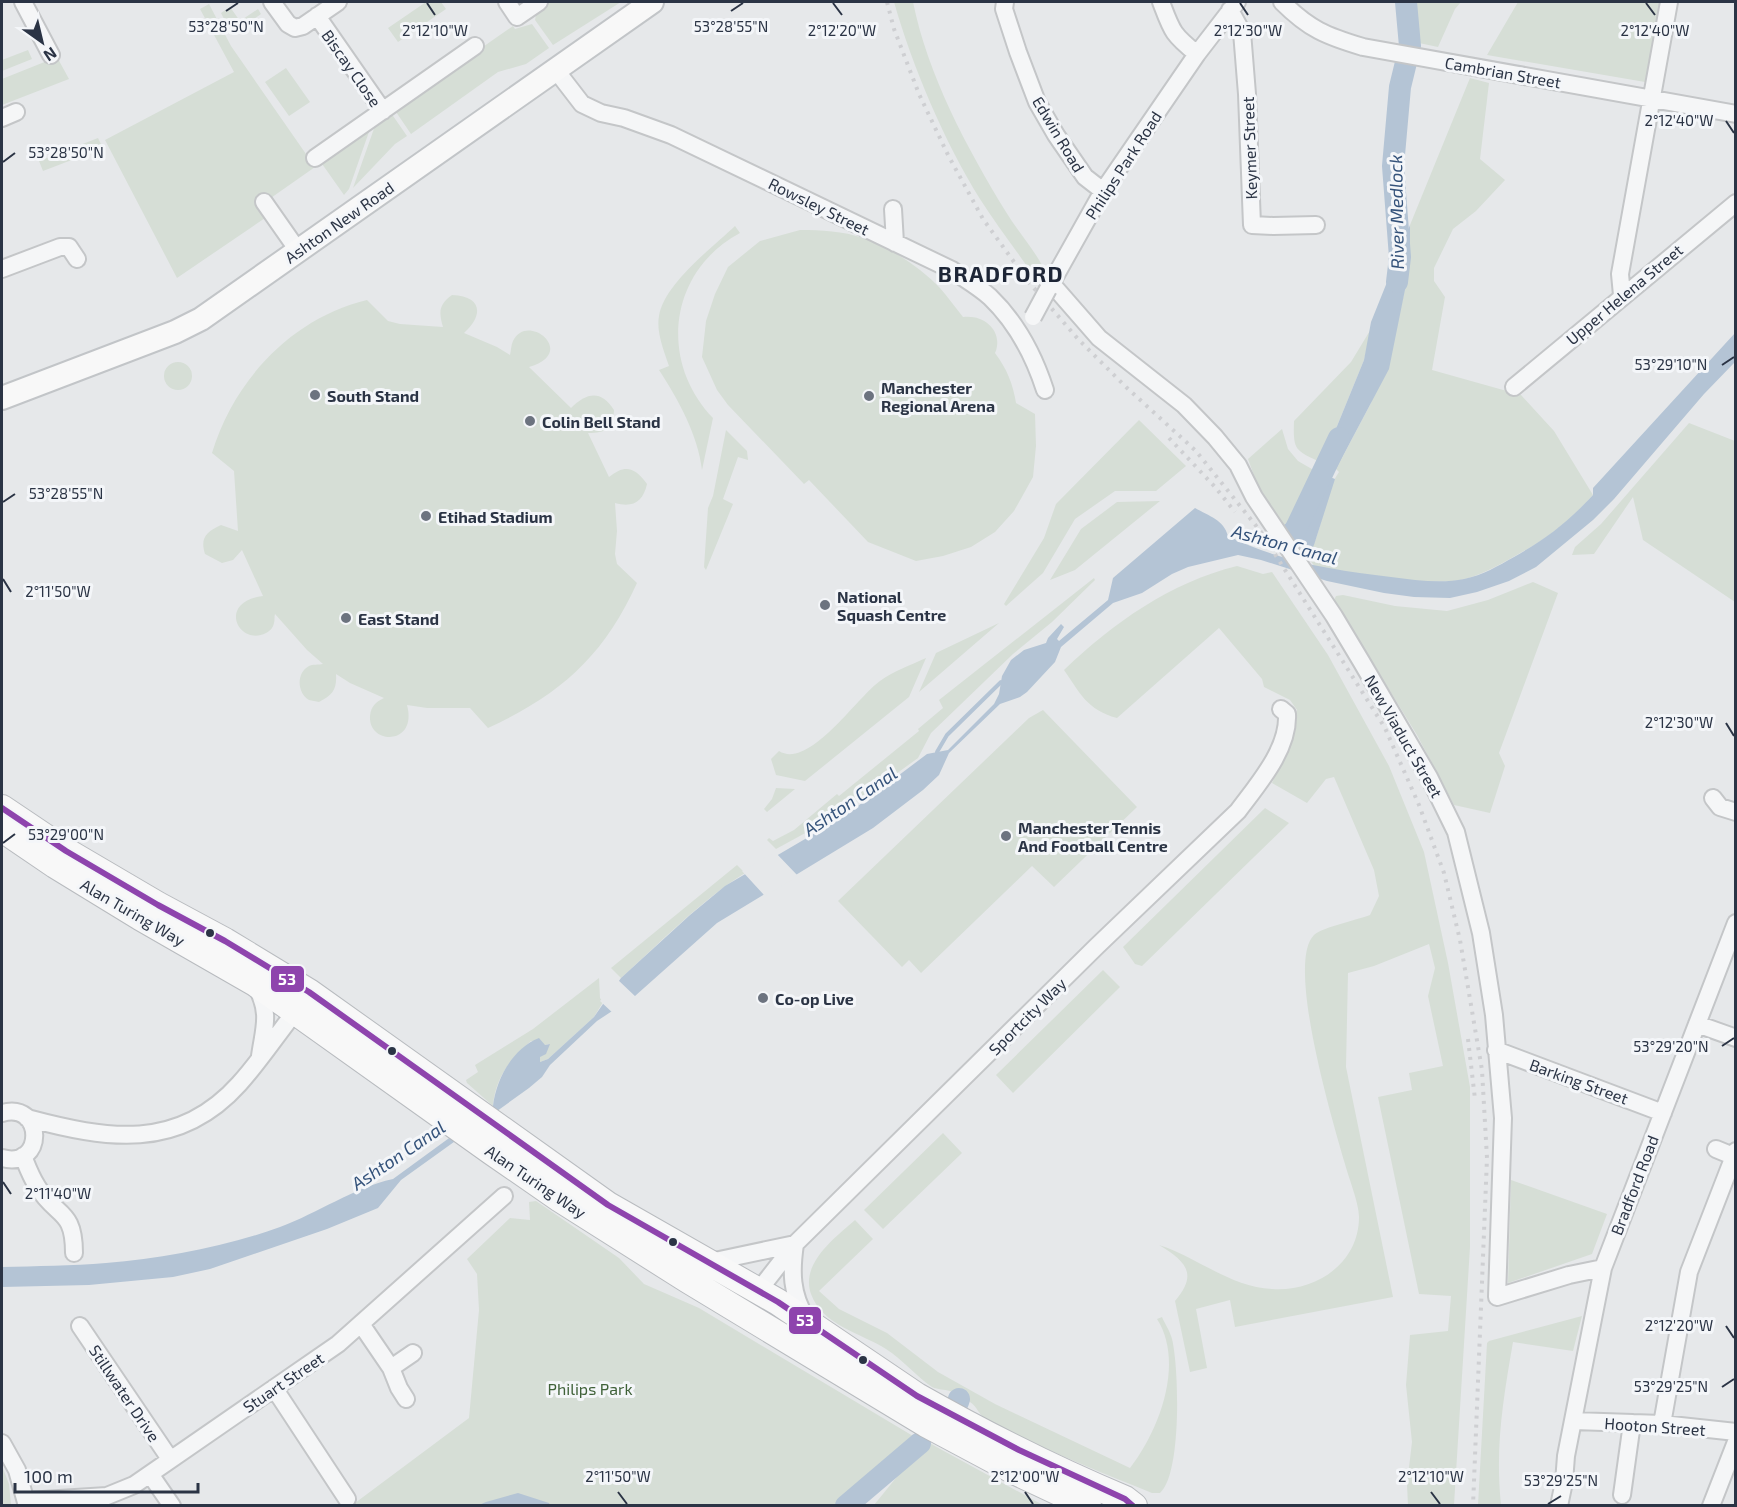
<svg xmlns="http://www.w3.org/2000/svg" width="1737" height="1507" viewBox="0 0 1737 1507" font-family="'Exo 2',sans-serif">
<style>
.green{fill:#d6ded6}
.water{fill:#b4c4d5}
.pier{fill:#e6e8ea}
.lines{fill:none;stroke-linecap:round;stroke-linejoin:round}
.stream{stroke:#b4c4d5;stroke-width:4}
.river{stroke:#b4c4d5;stroke-width:22}
.minor-casing{stroke:#c4c6c8;stroke-width:20}
.major-casing{stroke:#c2c5c8;stroke-width:26}
.highway-casing{stroke:#b8bbbf;stroke-width:28}
.minor{stroke:#f5f6f7;stroke-width:16}
.major{stroke:#f8f8f8;stroke-width:22}
.highway{stroke:#f8f8f8;stroke-width:26}
.rail{stroke:#cecfd2;stroke-width:4;stroke-dasharray:3 6;stroke-linecap:butt}
.minor-bridge-casing{stroke:#c4c6c8;stroke-width:20;stroke-linecap:butt}
.minor-bridge{stroke:#f5f6f7;stroke-width:16}
.bus-1-casing{stroke:#f4f6f9;stroke-width:10}
.bus-1{stroke:#8e44ad;stroke-width:6}
.ticks{fill:none;stroke:#2b3445;stroke-width:2}
.poi-dot{fill:#6c737f;stroke:#f4f6f9;stroke-width:2}
.bus-dot{fill:#2b3445;stroke:#f4f6f9;stroke-width:2}
.labels{text-anchor:middle;dominant-baseline:central;stroke-width:6;stroke-linejoin:round;paint-order:stroke}
.street-label{font-size:16px;fill:#2b3445;stroke:#f4f6f9}
.poi-label{font-size:16px;font-weight:bold;fill:#2b3445;stroke:#f4f6f9;text-anchor:start}
.park-label{font-size:16px;fill:#3f6138;stroke:#f4f6f9}
.water-label{font-size:18px;font-style:italic;fill:#34527a;stroke:#f4f6f9}
.district-label{font-size:22px;font-weight:bold;letter-spacing:1.5px;fill:#1d2536;stroke:#f4f6f9}
.ticks-label{font-size:15px;text-anchor:middle;fill:#2b3445;stroke:#f4f6f9;stroke-width:6;stroke-linejoin:round;paint-order:stroke}
.line-badge{stroke:#f4f6f9;stroke-width:2}
.badge-label{font-size:16px;text-anchor:middle;font-weight:bold;fill:#fff}
</style>
<rect width="100%" height="100%" fill="#e6e8ea"/>
<!-- green -->
<path class="green" d="M 426,2 L 441,2 L 446,9 L 398,42 L 388,28 Z
M 549,2 L 621,2 L 553,45 L 535,20 L 537,10 Z
M 894,2 L 913,2 C 928,76 967,148 1006,212 C 1017,230 1032,247 1042,265 L 1043,272 L 1038,282 C 1019,254 998,227 980,199 C 944,141 913,68 894,2 Z
M 1416,2 L 1461,2 L 1455,9 L 1438,47 L 1419,43 Z
M 1518,2 L 1660,2 L 1645,82 L 1487,55 Z
M 209,4 L 231,46 L 315,167 L 258,207 L 265,218 L 177,278 L 105,140 L 234,72 L 200,9 Z
M 230,7 L 240,21 L 258,9 L 261,14 L 232,35 L 221,13 Z
M 532,24 L 549,48 L 526,64 L 498,72 L 411,134 L 394,109 L 513,26 L 515,29 Z
M 28,50 L 32,59 L 2,71 L 2,60 Z
M 57,57 L 69,79 L 2,105 L 2,79 Z
M 286,68 L 310,102 L 289,116 L 265,82 Z
M 1470,78 L 1489,83 L 1480,159 L 1505,180 L 1476,211 L 1453,229 L 1434,268 L 1434,281 L 1445,297 L 1432,370 L 1521,395 L 1554,431 L 1593,495 C 1568,523 1548,538 1515,556 C 1497,566 1480,576 1460,580 C 1420,586 1356,573 1315,567 L 1307,556 C 1324,531 1322,497 1339,472 L 1336,469 L 1371,403 L 1401,307 L 1410,265 L 1410,225 Z
M 391,113 L 407,136 L 395,144 L 353,188 L 376,123 Z
M 371,126 L 349,189 L 344,195 L 320,161 Z
M 98,138 L 103,148 L 43,171 L 39,161 Z
M 735,226 L 740,233 C 669,271 658,361 713,418 L 702,470 C 698,435 678,399 659,370 L 669,366 C 664,351 656,332 659,316 C 664,284 712,248 735,226 Z
M 800,230 C 821,230 843,231 863,238 C 889,246 922,269 940,288 C 948,297 955,307 963,317 C 985,314 1004,332 995,353 C 1007,369 1013,384 1016,403 L 1035,414 L 1036,446 L 1033,477 L 1014,511 L 995,532 L 971,547 L 943,556 L 916,561 L 868,542 L 809,480 L 804,484 L 728,405 L 717,390 L 702,357 L 706,321 L 715,294 L 728,267 L 760,241 Z
M 452,295 C 482,296 484,315 464,333 L 497,347 L 510,355 C 511,351 511,345 513,341 C 527,311 579,353 529,367 L 571,408 C 586,393 601,389 614,410 C 613,429 606,433 588,433 L 609,477 C 625,464 635,467 647,484 C 643,502 633,508 615,503 L 617,531 L 615,554 L 617,564 L 637,583 C 603,657 561,694 488,728 L 470,708 L 427,708 L 407,705 C 418,746 368,745 370,716 C 371,706 376,702 384,698 L 350,683 L 336,674 C 337,689 333,695 319,702 C 316,701 312,701 309,700 C 297,693 296,673 309,666 C 312,664 319,665 323,664 L 307,650 L 275,614 C 274,617 275,620 274,623 C 273,628 270,631 266,633 C 239,647 216,602 263,596 L 242,550 L 233,560 L 222,563 L 205,554 C 200,538 206,532 221,525 L 238,531 L 234,471 L 212,453 C 234,380 292,318 367,300 L 388,321 L 400,324 L 443,327 C 439,313 438,305 452,295 Z
M 1371,329 L 1364,360 L 1322,463 C 1295,450 1293,451 1294,421 L 1351,362 Z
M164 376a14 14 0 1 1 28 0a14 14 0 1 1-28 0Z
M 1139,420 L 1186,466 L 1156,491 L 1115,491 L 1075,519 L 1043,573 L 1006,606 L 1004,604 L 1044,538 L 1056,504 Z
M 1689,423 L 1735,441 L 1735,602 L 1643,540 L 1633,497 L 1594,554 L 1572,555 L 1575,547 L 1601,524 Z
M 1282,429 L 1288,449 L 1298,461 L 1317,472 L 1301,513 L 1284,525 L 1260,492 L 1248,459 Z
M 726,430 L 747,451 L 748,460 L 738,457 L 723,499 L 733,504 L 706,570 L 704,567 L 708,508 L 713,496 Z
M 1160,501 L 1075,570 L 1050,580 L 1081,529 L 1117,502 Z
M 1237,566 L 1263,574 L 1272,572 L 1328,655 L 1389,766 L 1424,852 L 1448,963 L 1470,1087 L 1470,1247 L 1454,1505 L 1408,1505 L 1407,1484 L 1412,1442 L 1406,1385 L 1410,1335 L 1448,1331 L 1451,1296 L 1419,1294 L 1378,1097 L 1412,1090 L 1409,1073 L 1443,1066 L 1428,996 L 1435,968 L 1429,944 L 1374,966 L 1348,973 L 1346,1067 L 1393,1297 L 1235,1327 L 1230,1300 L 1196,1309 L 1207,1368 L 1190,1372 L 1175,1301 C 1199,1273 1185,1261 1159,1245 C 1197,1257 1230,1287 1272,1289 C 1315,1292 1359,1264 1359,1217 C 1359,1203 1349,1179 1345,1164 C 1334,1126 1285,963 1314,935 C 1323,927 1357,920 1370,915 L 1379,896 L 1374,870 L 1334,777 L 1326,779 L 1307,803 L 1272,783 C 1283,760 1293,736 1297,710 L 1290,700 L 1264,687 L 1262,679 L 1219,628 L 1117,718 C 1087,710 1080,693 1064,670 C 1113,623 1171,582 1237,566 Z
M 1094,578 L 1095,580 L 1052,622 L 1013,654 L 931,733 L 918,758 L 842,813 L 776,849 L 767,840 L 769,838 L 773,841 L 794,830 L 837,794 L 839,796 L 919,731 L 918,729 L 943,708 L 939,700 Z
M 1533,582 L 1558,593 L 1499,753 L 1505,766 L 1490,813 L 1454,805 L 1417,735 L 1334,600 L 1336,596 L 1343,595 L 1395,606 L 1447,611 L 1488,600 Z
M 999,623 L 919,692 L 936,653 Z
M 926,658 L 909,697 L 805,781 L 776,775 L 771,759 L 779,751 C 809,770 857,697 880,681 C 893,671 911,665 926,658 Z
M 1043,710 L 1137,807 L 1054,887 L 1032,866 L 921,973 L 909,960 L 902,967 L 838,901 L 1029,718 Z
M 776,788 L 795,789 L 767,812 L 764,809 L 772,799 Z
M 1265,808 L 1289,823 L 1142,966 L 1135,964 L 1123,947 Z
M 737,865 L 745,873 C 699,902 661,942 621,978 L 611,968 Z
M 1103,970 L 1120,987 L 1013,1093 L 996,1075 Z
M 599,978 L 600,998 L 603,1002 L 594,1017 L 548,1059 L 540,1062 L 540,1057 L 549,1044 L 545,1045 L 531,1041 C 511,1058 495,1078 493,1106 L 467,1083 L 466,1080 L 478,1072 L 475,1065 L 533,1029 Z
M 943,1133 L 962,1153 L 883,1229 L 864,1210 Z
M 1511,1180 L 1607,1214 L 1592,1254 L 1508,1283 Z
M 536,1201 L 619,1258 L 644,1284 L 699,1308 L 918,1439 L 845,1501 L 843,1505 L 351,1506 L 469,1418 L 479,1310 L 477,1274 L 467,1259 L 510,1218 L 530,1220 L 529,1202 Z
M 855,1220 L 873,1239 L 819,1291 L 839,1309 L 887,1333 L 938,1372 L 995,1404 L 1130,1468 C 1159,1431 1185,1363 1157,1319 L 1162,1317 C 1165,1324 1170,1331 1172,1339 C 1179,1367 1182,1474 1160,1493 L 1152,1493 C 1096,1470 1038,1448 985,1418 C 978,1414 977,1406 970,1402 C 964,1398 957,1393 950,1391 C 944,1389 938,1390 932,1387 C 916,1376 903,1360 886,1349 C 861,1333 823,1326 811,1294 C 800,1263 836,1237 855,1220 Z
M 1582,1316 L 1573,1351 L 1513,1342 C 1503,1400 1495,1447 1501,1505 L 1478,1505 L 1487,1343 L 1489,1341 Z
M 926,1441 L 942,1450 L 1043,1505 L 874,1505 Z
M 2,1466 L 9,1484 L 11,1505 L 2,1505 Z"/>
<!-- water -->
<path class="water" d="M 1410,225 L 1410,265 L 1389,369 L 1336,469 L 1322,463 L 1364,360 L 1371,322 Z
M 1735,333 L 1735,362 L 1704,394 L 1614,499 L 1593,520 L 1536,567 L 1509,581 L 1477,592 L 1450,598 L 1414,597 L 1384,593 L 1327,581 L 1261,560 L 1238,555 L 1188,567 L 1172,574 L 1142,593 L 1113,603 L 1061,647 L 1055,662 L 1027,692 L 1020,697 L 1000,704 L 949,753 L 939,775 L 923,790 L 873,828 L 717,923 L 635,996 L 597,1021 L 550,1065 L 542,1077 L 529,1088 L 401,1180 L 378,1208 L 327,1229 L 210,1269 L 173,1277 L 89,1285 L 2,1287 L 2,1267 C 36,1266 72,1266 106,1263 C 164,1258 225,1247 280,1227 C 318,1213 353,1188 393,1179 L 493,1106 C 496,1079 513,1048 539,1038 L 545,1045 L 550,1044 L 546,1054 L 540,1057 L 540,1062 L 548,1059 L 594,1017 L 621,978 L 690,915 L 725,886 L 846,815 L 927,754 L 948,750 L 994,704 L 999,694 L 1002,676 L 1011,660 L 1024,650 L 1046,643 L 1048,638 L 1061,624 L 1064,627 L 1057,639 L 1059,641 L 1108,600 L 1113,578 L 1195,508 C 1209,516 1224,520 1228,536 C 1281,562 1333,570 1391,577 C 1415,580 1441,584 1464,579 C 1483,575 1498,566 1514,557 C 1547,538 1567,523 1593,495 L 1593,488 Z
M 1317,472 L 1335,479 L 1314,545 L 1307,556 L 1284,525 L 1301,512 Z
M 518,1493 L 549,1503 L 550,1505 L 479,1505 L 486,1502 Z"/>
<!-- pier -->
<path class="pier" d="M 775,852 L 798,876 L 765,896 L 742,871 Z
M 617,979 L 637,998 L 614,1014 L 600,1001 Z"/>
<g class="lines">
<!-- stream -->
<path class="stream" d="M 937,752 L 947,735 L 1001,682"/>
<!-- river -->
<path class="river" d="M 1397,282 L 1400,257 L 1393,166 L 1400,87 L 1410,46 L 1406,2
M 1288,545 L 1339,438
M 958,1402 L 959,1399
M 846,1506 L 920,1443"/>
<defs>
<path id="minor" d="M 23,2 L 51,55
M 272,2 L 288,24 L 295,28 L 303,26 L 338,2
M 507,2 L 517,17 L 539,2
M 1005,2 L 1004,9 L 1018,52 L 1037,102 L 1056,135 L 1085,177 L 1103,191
M 1161,2 C 1172,31 1172,34 1197,54
M 1282,2 C 1309,29 1326,36 1363,47 L 1736,114
M 1230,10 L 1242,32 L 1247,94 L 1252,225 L 1273,226 L 1316,225
M 317,16 L 383,111
M 555,69 L 582,104 L 601,113 L 624,118 L 671,135 L 952,270 C 965,279 979,287 990,297 C 1016,322 1034,356 1045,390
M 2,118 L 16,112
M 315,158 L 475,46
M 264,202 L 299,252
M 893,209 L 895,243
M 2,269 L 60,247 L 69,247 L 77,259
M 1051,283 L 1099,338 L 1184,405 L 1215,437 L 1238,465 L 1254,497 L 1334,616 L 1361,661 L 1429,777 L 1456,832 L 1481,933 L 1494,1015 L 1503,1118 L 1497,1297 L 1569,1275 L 1603,1268
M 1048,289 L 1103,191 L 1197,54 L 1237,2
M 1622,295 L 1620,274 L 1669,2
M 1514,387 L 1736,203
M 1713,798 L 1720,807 L 1736,812
M 256,986 C 271,1013 264,1028 260,1056
M 1697,1024 L 1736,1038
M 1496,1050 L 1663,1113
M 2,1113 C 45,1101 45,1170 2,1158
M 27,1118 C 106,1139 178,1152 239,1084 C 259,1062 276,1036 295,1012
M 1716,1149 L 1733,1156
M 23,1156 C 27,1166 31,1177 37,1186 C 56,1218 74,1208 74,1253
M 710,1262 L 795,1244 C 791,1271 791,1294 806,1318
M 759,1290 L 795,1244 L 1097,946 L 1238,811 C 1258,784 1289,749 1287,714 L 1281,709
M 361,1324 L 391,1368 L 399,1388 L 406,1399
M 80,1326 L 170,1459
M 391,1368 L 413,1353
M 274,1388 L 347,1499
M 1574,1421 L 1662,1424 L 1736,1432
M 1662,1424 L 1689,1272 L 1736,1151
M 2,1443 L 17,1470 L 27,1506
M 150,1474 L 172,1506
M 1622,1495 L 1632,1423
M 27,1501 L 107,1496 L 134,1485 L 338,1344 L 504,1196
M 1559,1506 L 1564,1482 L 1566,1456 L 1603,1268 L 1736,923
M 1711,1506 L 1736,1442"/>
<path id="major" d="M 2,398 L 175,332 L 201,319 L 652,2"/>
<path id="highway" d="M 2,808 L 66,851 L 158,905 L 225,941 L 309,992 L 608,1205 L 778,1302 L 917,1396 C 984,1434 1053,1469 1125,1499 L 1134,1506
M 2,829 L 55,865 L 140,917 L 255,983 L 492,1152 L 560,1199 L 688,1280 L 926,1424 L 1016,1472 L 1088,1506"/>
</defs>
<!-- minor casing -->
<use href="#minor" class="minor-casing"/>
<!-- major casing -->
<use href="#major" class="major-casing"/>
<!-- highway casing -->
<use href="#highway" class="highway-casing"/>
<!-- minor -->
<use href="#minor" class="minor"/>
<!-- major -->
<use href="#major" class="major"/>
<!-- highway -->
<use href="#highway" class="highway"/>
<!-- rail -->
<path class="rail" d="M 887,2 L 894,29 L 919,94 L 948,155 L 983,219 L 1027,280 L 1078,339 L 1126,387 L 1196,451 L 1261,532 L 1385,728 L 1419,805 L 1444,873 L 1460,940 L 1482,1070 L 1487,1158 L 1473,1506
M 1169,438 L 1215,487 L 1235,512
M 1468,1039 L 1475,1099"/>
<defs>
<path id="minor-bridge" d="M 1033,317 L 1048,289"/>
</defs>
<!-- minor-bridge casing -->
<use href="#minor-bridge" class="minor-bridge-casing"/>
<!-- minor-bridge -->
<use href="#minor-bridge" class="minor-bridge"/>
<defs>
<path id="bus-1" d="M 2,808 L 66,851 L 158,905 L 225,941 L 309,992 L 608,1205 L 778,1302 L 917,1396 L 1019,1450 L 1125,1499 L 1133,1506"/>
</defs>
<!-- bus-1 casing -->
<use href="#bus-1" class="bus-1-casing"/>
<!-- bus-1 -->
<use href="#bus-1" class="bus-1"/>
</g>
<!-- ticks -->
<path class="ticks" d="M 427,3 L 435,15M 833,3 L 842,15M 1240,3 L 1248,15M 1646,3 L 1655,15M 226,11 L 238,3M 731,11 L 743,3M 1726,121 L 1734,133M 3,162 L 15,153M 1722,365 L 1734,357M 3,502 L 15,494M 3,579 L 11,592M 1726,723 L 1734,736M 3,843 L 15,834M 1722,1046 L 1734,1038M 3,1182 L 11,1194M 1726,1326 L 1734,1338M 1722,1387 L 1734,1379M 618,1492 L 627,1504M 1025,1492 L 1033,1504M 1431,1492 L 1440,1504M 1548,1504 L 1561,1496"/>
<!-- markers -->
<g class="poi-dot">
<circle cx="315" cy="395" r="6"/>
<circle cx="869" cy="396" r="6"/>
<circle cx="530" cy="421" r="6"/>
<circle cx="426" cy="516" r="6"/>
<circle cx="825" cy="605" r="6"/>
<circle cx="346" cy="618" r="6"/>
<circle cx="1006" cy="836" r="6"/>
<circle cx="763" cy="998" r="6"/>
</g>
<g class="bus-dot">
<circle cx="210" cy="933" r="5"/>
<circle cx="392" cy="1051" r="5"/>
<circle cx="673" cy="1242" r="5"/>
<circle cx="863" cy="1360" r="5"/>
</g>
<g class="labels">
<!-- street labels -->
<g class="street-label">
<text transform="translate(352 68) rotate(55)">Biscay Close</text>
<text transform="translate(1503 72) rotate(10)">Cambrian Street</text>
<text transform="translate(1059 134) rotate(59)">Edwin Road</text>
<text transform="translate(1249 148) rotate(-92)">Keymer Street</text>
<text transform="translate(1123 165) rotate(-57)">Philips Park Road</text>
<text transform="translate(819 206) rotate(26)">Rowsley Street</text>
<text transform="translate(339 222) rotate(-35)">Ashton New Road</text>
<text transform="translate(1624 294) rotate(-40)">Upper Helena Street</text>
<text transform="translate(1404 736) rotate(60)">New Viaduct Street</text>
<text transform="translate(133 912) rotate(30)">Alan Turing Way</text>
<text transform="translate(1027 1016) rotate(-45)">Sportcity Way</text>
<text transform="translate(1579 1081) rotate(20)">Barking Street</text>
<text transform="translate(536 1181) rotate(34)">Alan Turing Way</text>
<text transform="translate(1634 1185) rotate(-69)">Bradford Road</text>
<text transform="translate(283 1382) rotate(-34)">Stuart Street</text>
<text transform="translate(125 1393) rotate(56)">Stillwater Drive</text>
<text transform="translate(1655 1426) rotate(4)">Hooton Street</text>
</g>
<!-- poi labels -->
<g class="poi-label">
<text x="881" y="387">Manchester<tspan x="881" dy="18">Regional Arena</tspan></text>
<text x="327" y="395">South Stand</text>
<text x="542" y="421">Colin Bell Stand</text>
<text x="438" y="516">Etihad Stadium</text>
<text x="837" y="596">National<tspan x="837" dy="18">Squash Centre</tspan></text>
<text x="358" y="618">East Stand</text>
<text x="1018" y="827">Manchester Tennis<tspan x="1018" dy="18">And Football Centre</tspan></text>
<text x="775" y="998">Co-op Live</text>
</g>
<!-- park labels -->
<g class="park-label">
<text x="590" y="1388">Philips Park</text>
</g>
<!-- water labels -->
<g class="water-label">
<text transform="translate(1396 212) rotate(-91)">River Medlock</text>
<text transform="translate(1285 544) rotate(15)">Ashton Canal</text>
<text transform="translate(850 801) rotate(-34)">Ashton Canal</text>
<text transform="translate(398 1155) rotate(-34)">Ashton Canal</text>
</g>
<!-- district labels -->
<g class="district-label">
<text x="1001" y="273">BRADFORD</text>
</g>
</g>
<g class="ticks-label">
<text x="226" y="32">53°28'50"N</text>
<text x="731" y="32">53°28'55"N</text>
<text x="435" y="36">2°12'10"W</text>
<text x="1248" y="36">2°12'30"W</text>
<text x="842" y="36">2°12'20"W</text>
<text x="1655" y="36">2°12'40"W</text>
<text x="1679" y="126">2°12'40"W</text>
<text x="66" y="158">53°28'50"N</text>
<text x="1671" y="370">53°29'10"N</text>
<text x="66" y="499">53°28'55"N</text>
<text x="58" y="597">2°11'50"W</text>
<text x="1679" y="728">2°12'30"W</text>
<text x="66" y="840">53°29'00"N</text>
<text x="1671" y="1052">53°29'20"N</text>
<text x="58" y="1199">2°11'40"W</text>
<text x="1679" y="1331">2°12'20"W</text>
<text x="1671" y="1392">53°29'25"N</text>
<text x="618" y="1482">2°11'50"W</text>
<text x="1025" y="1482">2°12'00"W</text>
<text x="1431" y="1482">2°12'10"W</text>
<text x="1561" y="1486">53°29'25"N</text>
</g>
<g class="line-badge">
<rect x="270" y="965" width="35" height="28" rx="6" fill="#8e44ad"/>
<rect x="788" y="1306" width="34" height="29" rx="6" fill="#8e44ad"/>
</g>
<g class="badge-label">
<text x="287" y="985">53</text>
<text x="805" y="1326">53</text>
</g>
<!-- border -->
<rect width="1737" height="1507" fill="none" stroke="#2b3445" stroke-width="6"/>
<!-- north arrow -->
<g transform="translate(42 42) rotate(146)" stroke="#f4f6f9" stroke-width="4.5" paint-order="stroke">
<path d="M0-4.5L10 22L0 15L-10 22Z" fill="#2b3445"/>
<text y="-9" font-size="16" font-weight="bold" text-anchor="middle" fill="#2b3445">N</text>
</g>
<!-- scale -->
<path d="M15 1483v9h183v-9" fill="none" stroke="#2b3445" stroke-width="3"/>
<text x="24" y="1483" font-size="18" fill="#2b3445" stroke="#f4f6f9" stroke-width="4.5" paint-order="stroke">100 m</text>
</svg>
